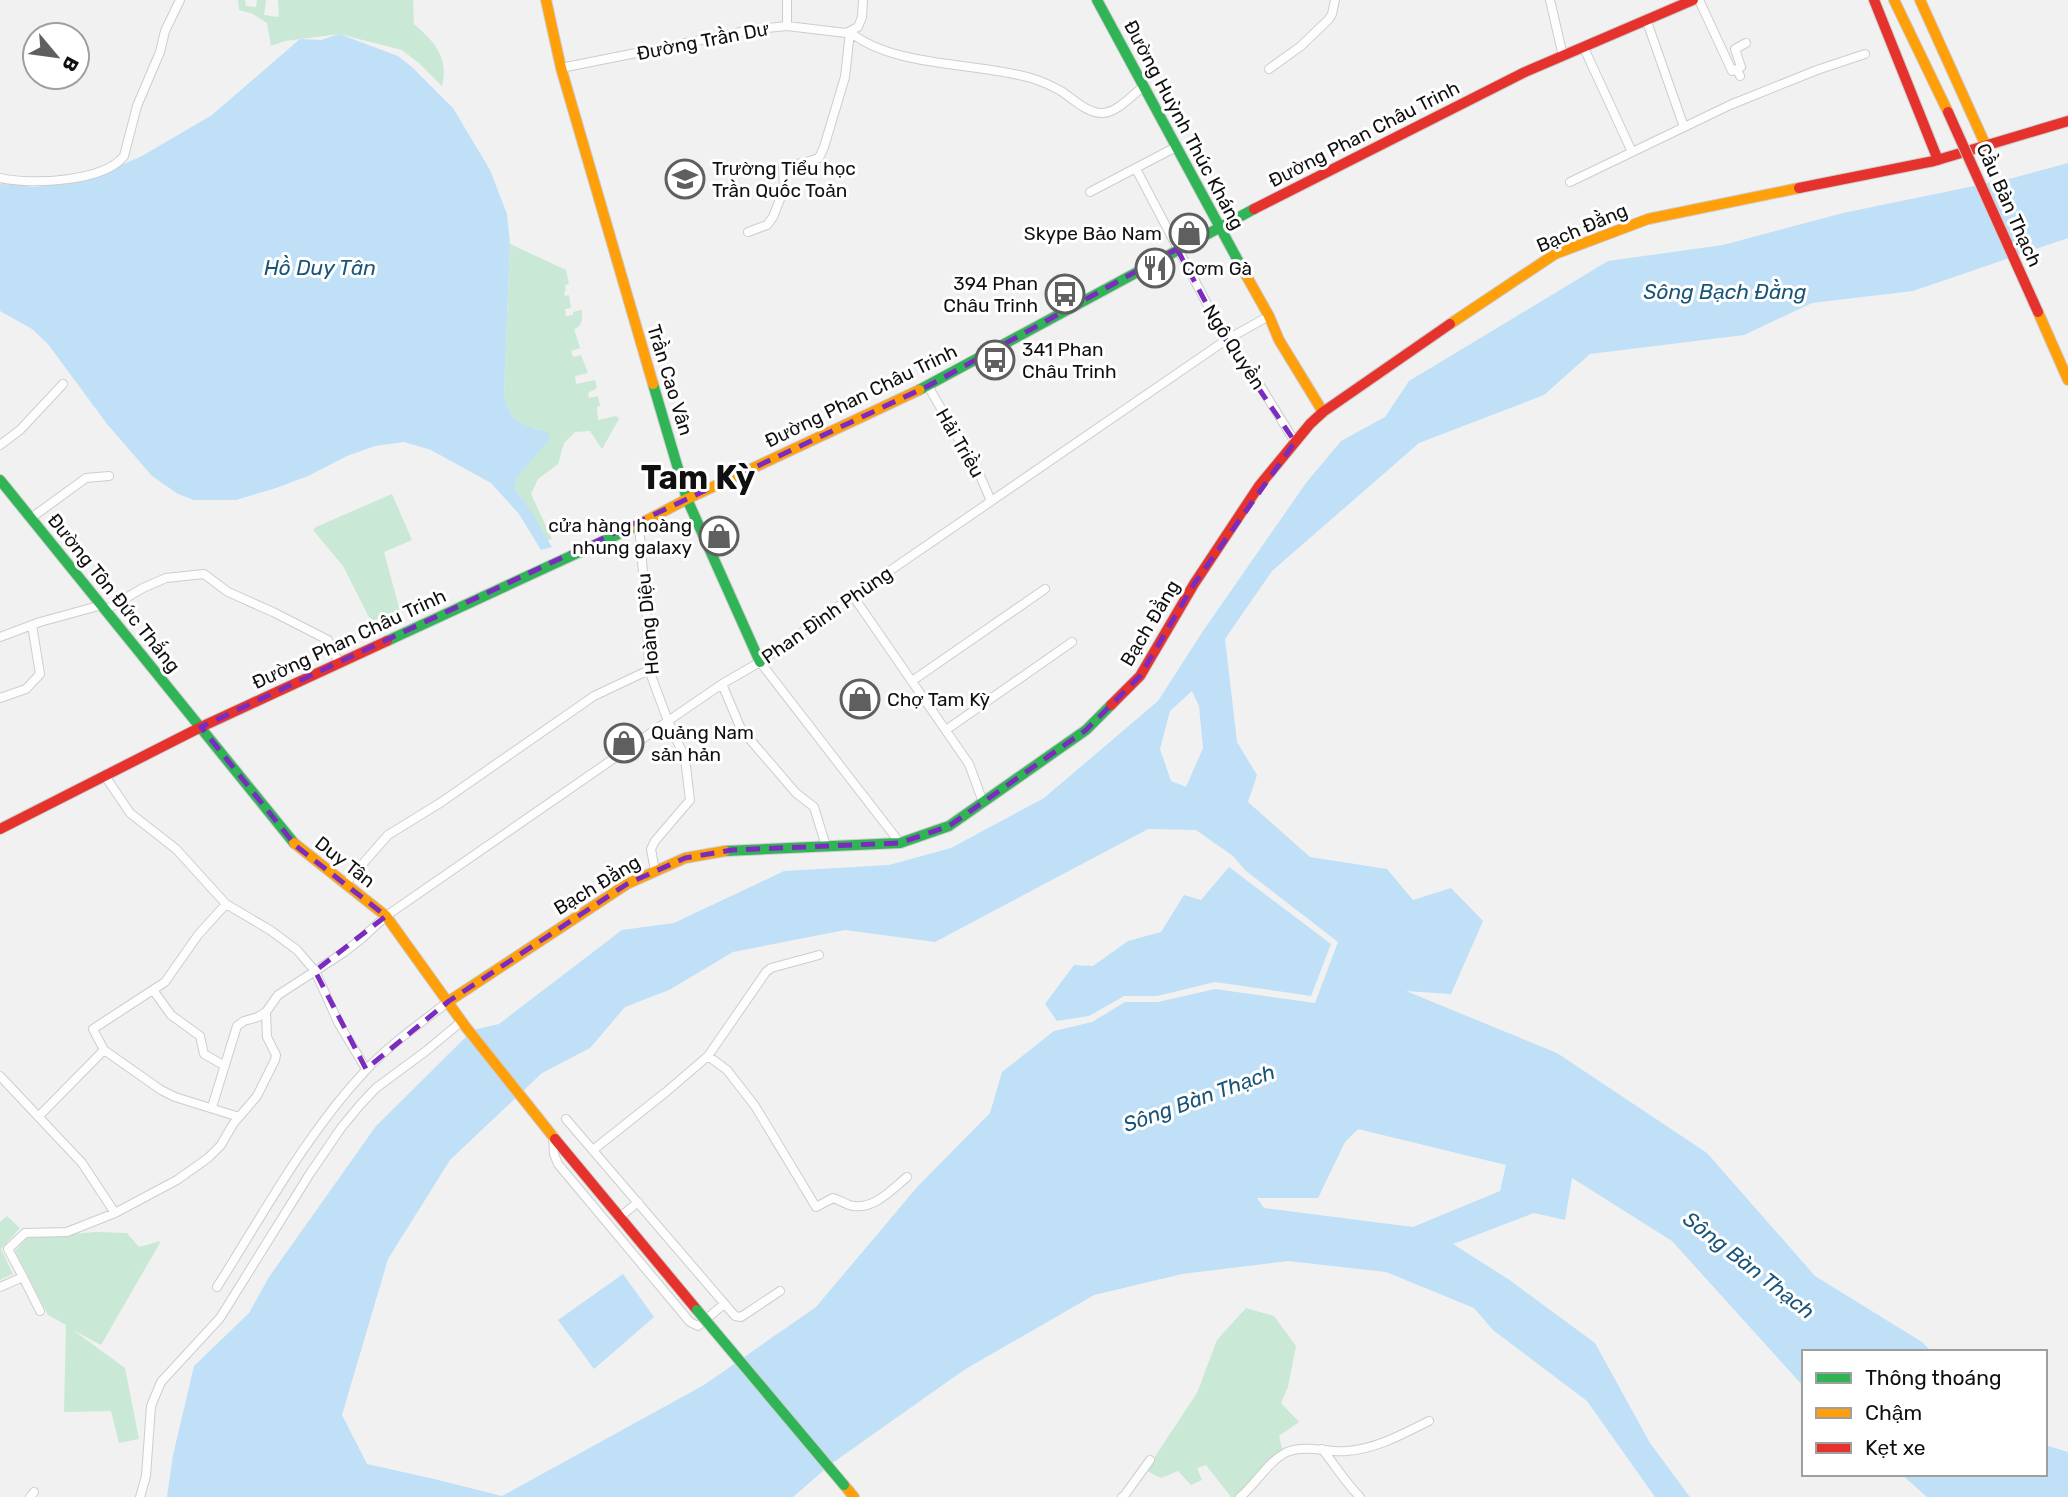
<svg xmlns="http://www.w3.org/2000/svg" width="2068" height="1497" viewBox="0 0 2068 1497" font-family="Rubik,sans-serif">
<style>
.green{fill:#c9e8d6}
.water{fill:#bfe0f7;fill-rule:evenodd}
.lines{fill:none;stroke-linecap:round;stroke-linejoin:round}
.street-casing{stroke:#cdcdcd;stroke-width:10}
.fast-casing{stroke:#cdcdcd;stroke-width:12}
.slow-casing{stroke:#cdcdcd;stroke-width:12}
.jam-casing{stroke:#cdcdcd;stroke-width:12}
.street{stroke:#fdfdfd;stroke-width:8}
.fast{stroke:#30b455;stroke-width:10}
.slow{stroke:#ff9f0a;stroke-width:10}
.jam{stroke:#e5322d;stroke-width:10}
.fast-bridge-casing{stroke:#cdcdcd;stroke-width:12;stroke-linecap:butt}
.jam-bridge-casing{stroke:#cdcdcd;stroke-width:12;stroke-linecap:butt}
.fast-bridge{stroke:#30b455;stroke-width:10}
.jam-bridge{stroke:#e5322d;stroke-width:10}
.marked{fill:none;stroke:#7b2cbf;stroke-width:5;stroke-dasharray:14 9;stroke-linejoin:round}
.labels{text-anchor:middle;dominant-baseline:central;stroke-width:6;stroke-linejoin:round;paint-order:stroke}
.street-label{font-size:19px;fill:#101011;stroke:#fff}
.poi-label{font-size:19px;fill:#101011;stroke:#fff;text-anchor:start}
.water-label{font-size:21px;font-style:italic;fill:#185579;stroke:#fff}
.town-label{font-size:33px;font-weight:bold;fill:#101011;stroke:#fff}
</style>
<rect width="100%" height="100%" fill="#f1f1f1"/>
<!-- green -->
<path class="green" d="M 238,0 L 245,0 L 246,6 L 256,7 L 257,0 L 266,0 L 264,15 L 279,17 L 278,0 L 413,0 L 414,24 C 435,42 449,58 442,86 L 420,64 L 402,50 L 339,34 L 285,41 L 271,46 L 267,23 L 253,14 L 239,10 Z
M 510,244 L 566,270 L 569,284 L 565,285 L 566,291 L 564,292 L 565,296 L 569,295 L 571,308 L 565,309 L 566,316 L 573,315 L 573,312 L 582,310 C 582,319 583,326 574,329 L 580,348 L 571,351 L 573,357 L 581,355 L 588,373 L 575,376 L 576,384 L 595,380 L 597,388 L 588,393 L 589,398 L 598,396 L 600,406 L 597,407 L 598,420 L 616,416 L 619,419 L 602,449 L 590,431 L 575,432 L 564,443 L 558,464 L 538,479 L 531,494 L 552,539 L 547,541 L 525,502 L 514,489 L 517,477 L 527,464 L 541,430 C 518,425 509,419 504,395 Z
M 392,494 L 412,540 L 384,552 L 400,611 L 372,623 L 343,566 L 313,530 L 316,527 Z
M 7,1216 L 20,1228 L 1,1249 L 13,1274 L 0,1280 L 0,1222 Z
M 96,1232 L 127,1233 L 139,1247 L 161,1241 L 101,1345 L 73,1330 L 125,1368 L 139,1439 L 119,1443 L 111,1411 L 64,1412 L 66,1325 L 48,1315 L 15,1251 L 27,1238 Z
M 1246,1308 L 1274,1316 L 1296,1346 L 1288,1387 L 1281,1403 L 1299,1422 L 1279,1436 L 1283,1452 L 1238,1497 L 1231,1497 L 1206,1465 L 1197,1468 L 1202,1480 L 1191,1485 L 1178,1471 L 1161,1478 L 1147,1471 L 1156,1455 L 1197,1393 L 1217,1340 Z"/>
<!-- water -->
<path class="water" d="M 339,34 L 398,56 L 413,68 L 453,108 L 490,170 L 507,214 L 510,244 L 504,395 C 511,426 521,423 548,433 L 550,439 L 517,477 L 514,489 L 525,502 L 552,547 L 541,550 L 519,514 L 491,483 L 431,450 L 404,442 L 375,446 L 347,456 L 308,476 L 276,488 L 236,500 L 194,500 L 178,494 L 152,476 L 107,424 L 48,344 L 32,329 L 0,311 L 0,184 L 35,187 L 90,179 L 142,156 L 212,115 L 300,39 L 321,40 Z
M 2068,163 L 2068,238 L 1913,291 L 1812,303 L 1744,335 L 1590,354 L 1544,395 L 1419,443 L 1272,571 L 1225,639 L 1237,742 L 1257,775 L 1248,802 L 1310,857 L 1387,869 L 1413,900 L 1451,888 L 1483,921 L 1451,994 L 1406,991 L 1557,1053 L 1707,1153 L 1815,1276 L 1922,1342 L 1932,1352 L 1804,1352 L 1804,1387 L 1672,1241 L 1572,1178 L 1565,1220 L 1534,1213 L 1453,1244 L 1508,1279 L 1595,1343 L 1650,1443 L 1690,1497 L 1655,1497 L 1587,1401 L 1493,1330 L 1474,1308 L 1386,1272 L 1288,1261 L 1182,1274 L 1094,1295 L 964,1370 L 831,1464 L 793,1497 L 167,1497 L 173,1455 L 194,1366 L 249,1313 L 269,1277 L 376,1126 L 473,1030 L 499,1024 L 622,930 L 674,923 L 784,871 L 889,865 L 951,848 L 1044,798 L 1158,701 L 1203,631 L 1306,483 L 1341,441 L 1385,417 L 1409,381 L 1608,261 L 1723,245 L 1843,213 L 2013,178 ZM 1192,691 L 1199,706 L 1203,748 L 1186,787 L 1171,781 L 1160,749 L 1170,711 ZM 1148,829 L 1196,830 L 1233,856 L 1246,871 L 1338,942 L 1315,1003 L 1215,989 L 1158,1002 L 1125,1002 L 1092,1022 L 1054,1031 L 1002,1072 L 990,1113 L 918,1186 L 816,1307 L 704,1385 L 502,1496 L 434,1479 L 367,1464 L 342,1415 L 388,1259 L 450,1160 L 542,1073 L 590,1048 L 625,1007 L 669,990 L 733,952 L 845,930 L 935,942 ZM 1358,1129 L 1506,1165 L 1500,1191 L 1413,1227 L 1264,1208 L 1257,1198 L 1318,1198 L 1345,1142 Z
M 1229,867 L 1331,944 L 1311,996 L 1215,982 L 1157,996 L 1124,996 L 1089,1016 L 1057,1021 L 1045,1004 L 1074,965 L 1093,966 L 1128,941 L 1161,932 L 1184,895 L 1201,900 Z
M 623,1274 L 654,1317 L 594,1369 L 558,1320 Z
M 2045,1445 L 2068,1452 L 2068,1497 L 1927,1497 L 1901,1474 L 2045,1474 Z"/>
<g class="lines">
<defs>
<path id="street" d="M 1550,0 L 1563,56
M 1699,0 L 1732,71 L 1737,69
M 1646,19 L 1684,127
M 787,26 L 787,0
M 850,32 C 894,68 977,62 1031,78 C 1041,81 1052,86 1061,91 C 1073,99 1088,114 1103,113 C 1118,112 1132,95 1143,87
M 1583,46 L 1632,152
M 561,68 L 756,29 L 787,26 L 846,33 L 858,27 L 862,17 L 863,0
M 1269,69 L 1301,46 L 1329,19 L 1332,14 L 1335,0
M 1740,76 L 1737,69 L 1741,67 L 1735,49 L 1746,43
M 1136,169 L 1226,340 L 1256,379 L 1295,442
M 0,178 C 30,185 104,182 124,156 L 137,106 L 160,52 L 165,31 L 180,0
M 1570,182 L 1730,105 L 1817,70 L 1865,54
M 1090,192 L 1176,147
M 748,232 L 767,225 L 773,217 L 784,189 L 783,166 L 803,163 L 819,158 L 824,147 L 845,77 L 850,32
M 928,386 L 981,478 L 991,501
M 0,445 L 20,430 L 63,384
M 31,518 L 86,478 L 109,476
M 639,525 L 647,619 L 649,670 L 668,721 L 685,758 L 690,800 L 655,841 L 651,849 L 655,871
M 853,596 L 969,764 L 983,802
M 105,610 L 143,588 L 166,578 L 204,574 L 228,592 L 273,612 L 328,640 L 339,663
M 0,637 L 40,622 L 102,605
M 760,662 L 900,843
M 912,681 L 1045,589
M 722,684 L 741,729 L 796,793 L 814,807 L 826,846
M 0,698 L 26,689 L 40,674 L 32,625
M 946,730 L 1072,642
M 105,776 L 130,813 L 176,849 L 226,904 L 270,930 L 297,950 L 315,971 L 339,1024 L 366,1069
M 345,884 L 388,835 L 440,803 L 594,696 L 649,670
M 153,990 L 171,1015 L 200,1036 L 204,1054 L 225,1066
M 104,1050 L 93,1029 L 165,982 L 198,935 L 226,904
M 708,1056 L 727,1070 L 755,1106 L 816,1207 L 833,1198 C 839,1200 844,1203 849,1205 C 872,1212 891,1190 907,1177
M 0,1076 L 82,1163 L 115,1213 L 67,1232 L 25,1233 L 8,1249 L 23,1277 L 0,1287
M 212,1107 L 237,1026 L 244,1021 L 258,1017 L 266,1012 L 278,995 L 343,953 L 361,939 L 386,916 L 668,721 L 722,684 L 760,662 L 853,596 L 1226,340 L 1269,316
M 39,1116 L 104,1050 L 161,1090 L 175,1097 L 239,1117
M 566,1119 L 735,1316 L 741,1317 L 780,1291
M 553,1135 L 554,1154 L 558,1164 L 690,1322 L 698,1326 L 724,1304
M 593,1150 L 666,1092 L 708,1056 L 766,972 L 771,968 L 819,955
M 115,1213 L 177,1180 L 208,1158 L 221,1145 L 233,1124 L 257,1096 L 275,1060 L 276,1055 L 267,1037 L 266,1012
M 620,1217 L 638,1202
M 23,1277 L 40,1311
M 217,1287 C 264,1213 306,1134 366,1070 C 390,1044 421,1023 449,1001
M 1322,1449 C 1335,1465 1345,1482 1360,1497
M 30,1497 L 34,1492
M 140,1497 L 146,1476 L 151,1406 L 161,1382 L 220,1318 L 309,1175 L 341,1128 L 360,1105 L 376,1088 L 426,1051 L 462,1021
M 1122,1497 L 1124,1496 L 1150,1460
M 1240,1497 C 1256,1484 1268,1461 1287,1452 C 1306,1444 1328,1453 1347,1451 C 1376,1449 1403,1434 1429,1421"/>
<path id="fast" d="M 1097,0 L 1242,268
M 653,384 L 687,499 L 760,662
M 919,390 L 1254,209
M 0,480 L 294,843
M 387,641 L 636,526
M 725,851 L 900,843 L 949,826 L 1086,730 L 1111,705"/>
<path id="slow" d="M 546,0 L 561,68 L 653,384
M 1894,0 L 1948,112
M 1920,0 L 1986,146
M 1242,268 L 1269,316 L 1279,340 L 1323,412
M 2038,312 L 2068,380
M 1450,324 L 1555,254 L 1648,219 L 1799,188
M 636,526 L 687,499 L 919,390
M 294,843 L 386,916 L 465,1026 L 555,1139
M 449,1001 L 627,884 L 685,858 L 725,851
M 844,1485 L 854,1497"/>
<path id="jam" d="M 1874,0 L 1938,160
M 1799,188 L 1934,161 L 2068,121
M 1254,209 L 1525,72 L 1693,0
M 1111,705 L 1140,676 L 1194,584 L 1259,486 L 1310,424 L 1323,412 L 1450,324
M 0,829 L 201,727 L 387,641
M 555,1139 L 697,1310"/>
</defs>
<!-- street casing -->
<use href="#street" class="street-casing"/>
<!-- fast casing -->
<use href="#fast" class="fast-casing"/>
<!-- slow casing -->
<use href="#slow" class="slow-casing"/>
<!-- jam casing -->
<use href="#jam" class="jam-casing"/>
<!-- street -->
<use href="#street" class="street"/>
<!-- fast -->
<use href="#fast" class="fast"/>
<!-- slow -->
<use href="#slow" class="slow"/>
<!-- jam -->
<use href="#jam" class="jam"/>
<defs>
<path id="fast-bridge" d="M 697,1310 L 844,1485"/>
<path id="jam-bridge" d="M 1948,112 L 2038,312"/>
</defs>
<!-- fast-bridge casing -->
<use href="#fast-bridge" class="fast-bridge-casing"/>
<!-- jam-bridge casing -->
<use href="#jam-bridge" class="jam-bridge-casing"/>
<!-- fast-bridge -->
<use href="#fast-bridge" class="fast-bridge"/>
<!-- jam-bridge -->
<use href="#jam-bridge" class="jam-bridge"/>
</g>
<!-- marked area -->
<path class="marked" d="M 1177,249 L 1226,340 L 1295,442 L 1194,584 L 1140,676 L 1086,730 L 949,826 L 900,843 L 732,850 L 685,858 L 627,884 L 449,1001 L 366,1069 L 315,971 L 386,916 L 296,846 L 201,727 L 928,386 Z"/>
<!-- icons -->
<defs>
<symbol id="school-ring" viewBox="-11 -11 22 22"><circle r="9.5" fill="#fff" stroke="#5f5f5f" stroke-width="1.5"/><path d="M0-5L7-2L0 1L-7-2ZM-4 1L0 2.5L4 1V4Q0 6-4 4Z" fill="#5f5f5f"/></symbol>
<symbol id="shop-ring" viewBox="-11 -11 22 22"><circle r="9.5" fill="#fff" stroke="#5f5f5f" stroke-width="1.5"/><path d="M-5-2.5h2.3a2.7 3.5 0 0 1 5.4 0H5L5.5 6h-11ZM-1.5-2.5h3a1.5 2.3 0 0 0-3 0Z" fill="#5f5f5f"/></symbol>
<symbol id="restaurant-ring" viewBox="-11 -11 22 22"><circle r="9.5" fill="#fff" stroke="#5f5f5f" stroke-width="1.5"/><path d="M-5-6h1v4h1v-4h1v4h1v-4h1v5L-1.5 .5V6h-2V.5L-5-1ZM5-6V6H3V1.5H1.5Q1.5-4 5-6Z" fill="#5f5f5f"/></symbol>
<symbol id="bus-ring" viewBox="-11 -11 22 22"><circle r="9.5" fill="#fff" stroke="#5f5f5f" stroke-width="1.5"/><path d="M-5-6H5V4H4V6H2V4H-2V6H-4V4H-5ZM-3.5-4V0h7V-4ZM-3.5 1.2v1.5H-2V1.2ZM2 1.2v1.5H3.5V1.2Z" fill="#5f5f5f"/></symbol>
</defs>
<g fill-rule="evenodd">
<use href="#school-ring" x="663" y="157" width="44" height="44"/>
<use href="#shop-ring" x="1167" y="211" width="44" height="44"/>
<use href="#restaurant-ring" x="1133" y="246" width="44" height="44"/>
<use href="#bus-ring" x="1043" y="272" width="44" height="44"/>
<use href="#bus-ring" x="973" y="338" width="44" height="44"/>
<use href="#shop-ring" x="697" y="514" width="44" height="44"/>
<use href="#shop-ring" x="838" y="677" width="44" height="44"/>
<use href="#shop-ring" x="602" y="721" width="44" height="44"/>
</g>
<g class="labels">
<!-- street labels -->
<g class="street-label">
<text transform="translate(703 41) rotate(-11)">Đường Trần Dư</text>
<text transform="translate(1184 125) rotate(62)">Đường Huỳnh Thúc Kháng</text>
<text transform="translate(1364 134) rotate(-27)">Đường Phan Châu Trinh</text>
<text transform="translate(2009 205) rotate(66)">Cầu Bàn Thạch</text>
<text transform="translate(1582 228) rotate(-23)">Bạch Đằng</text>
<text transform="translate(1234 347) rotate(57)">Ngô Quyền</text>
<text transform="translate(670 380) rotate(73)">Trần Cao Vân</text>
<text transform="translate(861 396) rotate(-26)">Đường Phan Châu Trinh</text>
<text transform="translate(960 443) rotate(60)">Hải Triều</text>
<text transform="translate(114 593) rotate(51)">Đường Tôn Đức Thắng</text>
<text transform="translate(827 615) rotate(-35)">Phan Đình Phùng</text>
<text transform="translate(1150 623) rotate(-59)">Bạch Đằng</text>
<text transform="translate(648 624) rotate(-95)">Hoàng Diệu</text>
<text transform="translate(349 639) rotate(-25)">Đường Phan Châu Trinh</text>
<text transform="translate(345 862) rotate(38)">Duy Tân</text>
<text transform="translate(597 885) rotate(-31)">Bạch Đằng</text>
</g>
<!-- poi labels -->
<g class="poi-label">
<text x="712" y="168">Trường Tiểu học<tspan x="712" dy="22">Trần Quốc Toản</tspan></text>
<text x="1162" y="233" text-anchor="end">Skype Bảo Nam</text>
<text x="1182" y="268">Cơm Gà</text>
<text x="1038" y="283" text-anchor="end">394 Phan<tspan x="1038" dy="22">Châu Trinh</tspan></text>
<text x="1022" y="349">341 Phan<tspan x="1022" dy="22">Châu Trinh</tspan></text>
<text x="692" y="525" text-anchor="end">cửa hàng hoàng<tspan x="692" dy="22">nhung galaxy</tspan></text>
<text x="887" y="699">Chợ Tam Kỳ</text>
<text x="651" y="732">Quảng Nam<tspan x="651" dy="22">sản hản</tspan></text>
</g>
<!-- water labels -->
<g class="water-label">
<text x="320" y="267">Hồ Duy Tân</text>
<text x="1725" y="291">Sông Bạch Đằng</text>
<text transform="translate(1199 1098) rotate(-20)">Sông Bàn Thạch</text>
<text transform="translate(1749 1265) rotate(38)">Sông Bàn Thạch</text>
</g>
<!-- town labels -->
<g class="town-label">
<text x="698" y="477">Tam Kỳ</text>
</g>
</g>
<!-- legend -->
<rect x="1802" y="1350" width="245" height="126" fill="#ffffff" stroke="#9f9fa0" stroke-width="2"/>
<rect x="1816" y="1373" width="35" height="10" fill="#30b455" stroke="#9f9fa0" stroke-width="2"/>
<text x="1865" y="1385" font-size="21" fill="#101011">Thông thoáng</text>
<rect x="1816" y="1408" width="35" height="10" fill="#ff9f0a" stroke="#9f9fa0" stroke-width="2"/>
<text x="1865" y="1420" font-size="21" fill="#101011">Chậm</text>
<rect x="1816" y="1443" width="35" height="10" fill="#e5322d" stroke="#9f9fa0" stroke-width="2"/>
<text x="1865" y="1455" font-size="21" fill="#101011">Kẹt xe</text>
<!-- north arrow -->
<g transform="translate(56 56) rotate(119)"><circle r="33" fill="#ffffff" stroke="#9f9fa0" stroke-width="2"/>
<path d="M0-5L12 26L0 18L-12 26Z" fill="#5f5f5f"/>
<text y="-10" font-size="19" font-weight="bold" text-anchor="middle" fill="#101011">B</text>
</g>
</svg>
